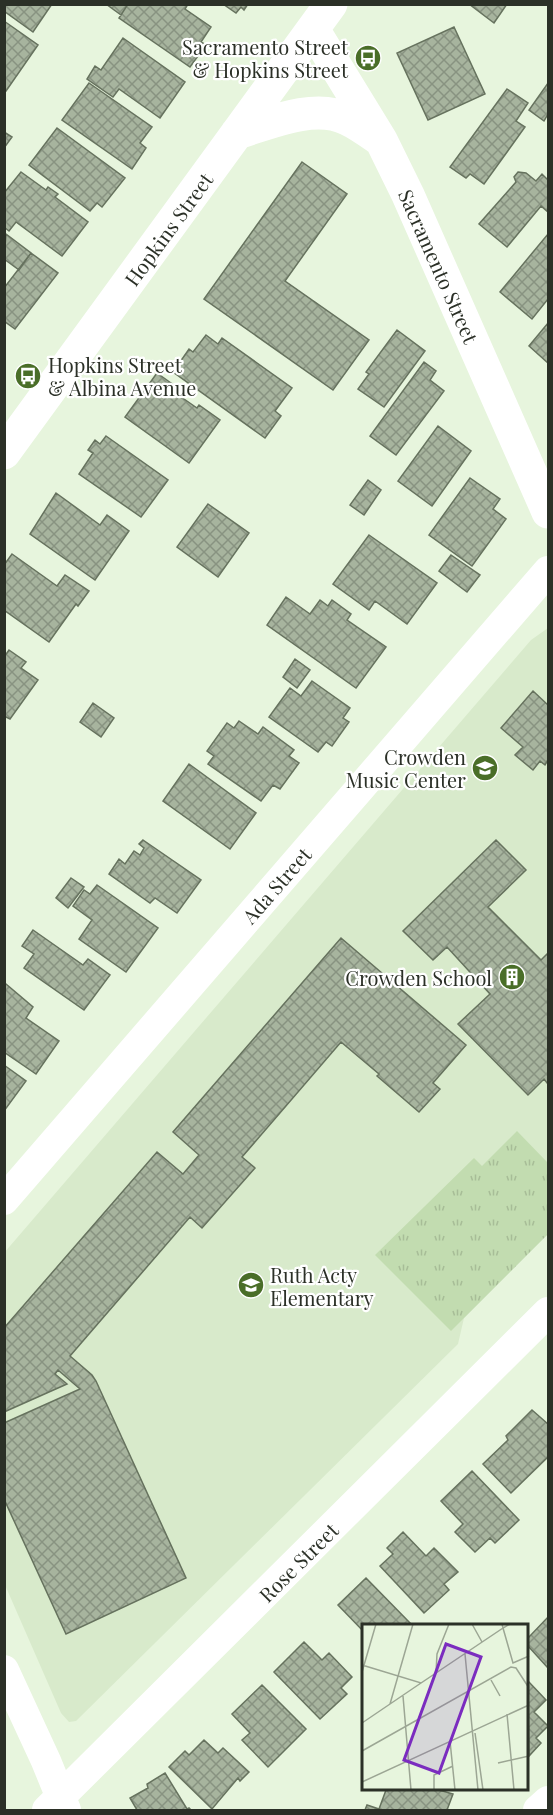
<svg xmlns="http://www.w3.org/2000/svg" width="553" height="1815" viewBox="0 0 553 1815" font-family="'Playfair Display',serif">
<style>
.built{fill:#d8eacb}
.park{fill:url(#park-tufts)}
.building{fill:url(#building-cross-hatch);stroke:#66725e;stroke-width:1.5}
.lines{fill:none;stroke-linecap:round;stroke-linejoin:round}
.street{stroke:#fff;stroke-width:30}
.secondary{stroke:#fff;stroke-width:33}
.labels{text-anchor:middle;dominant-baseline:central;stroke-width:4.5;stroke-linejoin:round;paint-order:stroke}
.poi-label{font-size:20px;fill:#2b3027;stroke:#fff;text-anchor:end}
.street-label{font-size:20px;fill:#2b3027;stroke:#fff}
.inset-road{fill:none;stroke:#9ca694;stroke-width:1.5}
.view{fill:#7b2cbf;fill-opacity:0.15;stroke:#7b2cbf;stroke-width:3}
.inset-edge{fill:none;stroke:#2b3027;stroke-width:3}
</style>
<defs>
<pattern id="park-tufts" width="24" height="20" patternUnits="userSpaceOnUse" patternTransform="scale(1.5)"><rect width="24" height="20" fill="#c2dcb0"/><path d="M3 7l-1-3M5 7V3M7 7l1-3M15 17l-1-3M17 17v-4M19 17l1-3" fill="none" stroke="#a7bd97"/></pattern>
<pattern id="building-cross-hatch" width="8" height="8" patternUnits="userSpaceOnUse" patternTransform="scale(1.5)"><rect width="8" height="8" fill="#a7b49e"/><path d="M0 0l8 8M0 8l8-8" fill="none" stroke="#889381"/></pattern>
</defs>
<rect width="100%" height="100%" fill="#e7f5dd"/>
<!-- built -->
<path class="built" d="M 548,628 L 548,1234 L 464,1318 L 458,1344 L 76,1721 L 69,1722 L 61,1713 L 5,1585 L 4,1253 L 531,640 Z"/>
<!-- park -->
<path class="park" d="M 517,1131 L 548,1163 L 548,1234 L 451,1331 L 375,1255 L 474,1158 L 482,1166 Z"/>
<!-- building -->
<path class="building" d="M 4,4 L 52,4 L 33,32 L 4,11 Z
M 106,4 L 128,4 L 121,15 Z
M 128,4 L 188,4 L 185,9 L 211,27 L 201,42 L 206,45 L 190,67 L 119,18 Z
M 223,4 L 248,4 L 244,10 L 241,7 L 236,13 Z
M 469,4 L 507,4 L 494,23 Z
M 4,21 L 38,45 L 6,91 L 4,90 Z
M 454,27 L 485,94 L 428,120 L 397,53 Z
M 123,38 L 185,82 L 160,118 L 119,89 L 113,97 L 87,79 L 95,66 L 101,70 Z
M 89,83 L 152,127 L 140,143 L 146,148 L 132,169 L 62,120 Z
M 548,83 L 548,114 L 544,121 L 529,110 Z
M 507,89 L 528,103 L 516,121 L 525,127 L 484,184 L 470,174 L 466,178 L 450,167 Z
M 57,128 L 125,178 L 102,207 L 97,203 L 90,211 L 29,165 Z
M 4,132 L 12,137 L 4,148 Z
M 302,162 L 347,194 L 285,281 L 369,340 L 333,390 L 204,299 Z
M 21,172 L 46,190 L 48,187 L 58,194 L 55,197 L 88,222 L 62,256 L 16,222 L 9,231 L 4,227 L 4,193 Z
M 518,172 L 526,173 L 536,181 L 542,174 L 548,180 L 548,212 L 541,206 L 507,247 L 479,224 L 516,182 L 514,177 Z
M 6,234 L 31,253 L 19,270 L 4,259 Z
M 548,234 L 548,299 L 532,319 L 500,292 Z
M 31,253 L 58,273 L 15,329 L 4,321 L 4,288 Z
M 548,323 L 548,363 L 529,346 Z
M 397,330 L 425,351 L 384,407 L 358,389 L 369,374 L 366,372 Z
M 206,335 L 218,344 L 222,338 L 292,388 L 275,411 L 281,416 L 265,438 L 173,372 L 189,349 L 193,352 Z
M 424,362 L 436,371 L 430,380 L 444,391 L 396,455 L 370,436 Z
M 157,373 L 178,388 L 174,392 L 197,408 L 199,405 L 220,420 L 189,463 L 125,417 Z
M 438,426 L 471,451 L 432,506 L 398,481 Z
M 106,436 L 168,480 L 141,517 L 79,474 L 93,453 L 88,450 L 95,440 L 100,444 Z
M 470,478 L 500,499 L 493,509 L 506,519 L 472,566 L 429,535 Z
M 368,480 L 381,490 L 364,515 L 350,505 Z
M 56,493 L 100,525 L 107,515 L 129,531 L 95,580 L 30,534 Z
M 208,504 L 249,533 L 218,577 L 177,547 Z
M 369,535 L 437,583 L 407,624 L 375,601 L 369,610 L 333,584 Z
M 12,554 L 57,586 L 65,575 L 89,591 L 78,606 L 76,604 L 49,642 L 4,610 L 4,565 Z
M 451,555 L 480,575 L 467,592 L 439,571 Z
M 286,597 L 310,614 L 320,600 L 328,606 L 332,600 L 351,614 L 347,620 L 386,647 L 356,688 L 267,625 Z
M 9,650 L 26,662 L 21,668 L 38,680 L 10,719 L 4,716 L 4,657 Z
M 295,659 L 310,670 L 297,688 L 283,677 Z
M 312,681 L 350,708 L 343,718 L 349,722 L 332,746 L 326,742 L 318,752 L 269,717 L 290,688 L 301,696 Z
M 533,691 L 548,705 L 548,760 L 545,765 L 540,761 L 533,770 L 515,755 L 523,747 L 501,728 Z
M 93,703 L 114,718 L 101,737 L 80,722 Z
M 239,721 L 258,734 L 263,727 L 294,750 L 289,756 L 299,763 L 280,789 L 273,785 L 261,801 L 208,764 L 214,756 L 207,751 L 227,723 L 234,728 Z
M 189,764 L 256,813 L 230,849 L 163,801 Z
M 143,840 L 201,880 L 177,913 L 155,898 L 150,903 L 109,874 L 119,859 L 125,864 L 134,851 L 140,855 L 144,848 L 139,844 Z
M 496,840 L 526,870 L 488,907 L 541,960 L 548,953 L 548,1084 L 544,1079 L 528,1095 L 458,1024 L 490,994 L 447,947 L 433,960 L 403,931 Z
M 71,878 L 84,887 L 68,908 L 56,898 Z
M 97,885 L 158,928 L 126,972 L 79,939 L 92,920 L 73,906 L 84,890 L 90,894 Z
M 33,930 L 83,965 L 88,959 L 110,975 L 84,1010 L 24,968 L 34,954 L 22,946 Z
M 341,938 L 466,1045 L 433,1083 L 440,1089 L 419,1112 L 377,1076 L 379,1074 L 341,1042 L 242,1157 L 255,1168 L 202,1228 L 190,1217 L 70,1356 L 92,1375 L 96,1381 L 186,1578 L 66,1634 L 4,1499 L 4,1423 L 80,1389 L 58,1370 L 55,1374 L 67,1384 L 4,1412 L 4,1328 L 157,1152 L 183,1174 L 199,1155 L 173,1132 Z
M 6,984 L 33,1007 L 26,1018 L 59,1041 L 36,1074 L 4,1052 L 4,986 Z
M 4,1065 L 26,1081 L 4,1111 Z
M 532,1410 L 548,1424 L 548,1457 L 511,1493 L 483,1464 L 508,1440 L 506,1436 Z
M 472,1471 L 519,1520 L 495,1543 L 490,1538 L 475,1552 L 455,1532 L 463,1524 L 441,1501 Z
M 403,1532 L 426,1556 L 434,1548 L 458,1572 L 444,1584 L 449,1590 L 424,1613 L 380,1566 L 393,1554 L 387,1548 Z
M 366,1578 L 411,1624 L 409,1626 L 364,1626 L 364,1632 L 338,1605 Z
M 548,1617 L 548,1668 L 528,1646 L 528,1638 Z
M 304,1642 L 322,1660 L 329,1653 L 352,1677 L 341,1688 L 347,1694 L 320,1719 L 274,1672 Z
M 528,1681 L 546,1700 L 534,1712 L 548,1726 L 536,1738 L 541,1743 L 529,1756 Z
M 262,1685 L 306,1729 L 268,1767 L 242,1740 L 250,1733 L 232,1714 Z
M 204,1740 L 218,1753 L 223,1748 L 249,1772 L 240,1781 L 238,1778 L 212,1809 L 169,1767 L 185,1751 L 189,1755 Z
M 165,1773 L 187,1809 L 189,1808 L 191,1810 L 137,1810 L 130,1798 L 148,1788 L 147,1784 Z
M 386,1790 L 439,1790 L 453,1794 L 447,1810 L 365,1810 L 367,1805 L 379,1809 Z"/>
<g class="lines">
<!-- street -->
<path class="street" d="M 4,1200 L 548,571
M 4,1670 L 46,1761 L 66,1810
M 47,1810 L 548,1312
M 538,1810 L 548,1801"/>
<!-- secondary -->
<path class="secondary" d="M 313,29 L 381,140 L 408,195 L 548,512
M 237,133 C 269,123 315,103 347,119 C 358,124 369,132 379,139
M 4,453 L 331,4"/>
</g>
<!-- icons -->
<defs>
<symbol id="bus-disc" viewBox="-11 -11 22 22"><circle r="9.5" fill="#4a6e28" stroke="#fff"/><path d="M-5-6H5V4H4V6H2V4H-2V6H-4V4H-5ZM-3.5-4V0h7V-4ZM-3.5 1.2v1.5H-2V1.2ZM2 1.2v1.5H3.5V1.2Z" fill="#fff"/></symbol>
<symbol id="school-disc" viewBox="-11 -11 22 22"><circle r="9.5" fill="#4a6e28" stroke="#fff"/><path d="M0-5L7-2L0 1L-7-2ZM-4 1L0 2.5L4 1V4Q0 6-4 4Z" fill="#fff"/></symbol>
<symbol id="building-disc" viewBox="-11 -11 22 22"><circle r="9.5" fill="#4a6e28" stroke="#fff"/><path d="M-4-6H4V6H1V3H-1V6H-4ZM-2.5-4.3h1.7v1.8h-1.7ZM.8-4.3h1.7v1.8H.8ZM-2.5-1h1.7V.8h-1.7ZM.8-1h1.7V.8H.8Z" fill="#fff"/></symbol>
</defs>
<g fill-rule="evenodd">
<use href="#bus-disc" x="353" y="43" width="30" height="30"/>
<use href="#bus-disc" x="13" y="361" width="30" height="30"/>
<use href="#school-disc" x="470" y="753" width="30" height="30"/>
<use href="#building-disc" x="497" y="962" width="30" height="30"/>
<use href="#school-disc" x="236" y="1270" width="30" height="30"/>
</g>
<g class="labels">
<!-- poi labels -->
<g class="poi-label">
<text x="348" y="46">Sacramento Street<tspan x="348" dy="23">&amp; Hopkins Street</tspan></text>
<text x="48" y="364" text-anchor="start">Hopkins Street<tspan x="48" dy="23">&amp; Albina Avenue</tspan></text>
<text x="466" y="756">Crowden<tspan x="466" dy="23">Music Center</tspan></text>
<text x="492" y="977">Crowden School</text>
<text x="270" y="1274" text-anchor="start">Ruth Acty<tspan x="270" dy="23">Elementary</tspan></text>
</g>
<!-- street labels -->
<g class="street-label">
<text transform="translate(168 229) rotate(-54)">Hopkins Street</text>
<text transform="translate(439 266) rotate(66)">Sacramento Street</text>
<text transform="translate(276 885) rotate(-49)">Ada Street</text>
<text transform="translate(298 1562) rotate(-45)">Rose Street</text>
</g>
</g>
<!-- overview -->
<g transform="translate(362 1624)">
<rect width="166" height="166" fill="#e7f5dd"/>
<path class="inset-road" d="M 110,0 L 120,18M 148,0 L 141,4 L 151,39 L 167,32M 103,30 L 116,166M 0,41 L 59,59 L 141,4 L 140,0M 0,48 L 14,0M 74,49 L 75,30 L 87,0M 129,56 L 138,72M 41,72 L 49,166M 28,80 L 51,0M 145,90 L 152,166M 0,99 L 59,59M 113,109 L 121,166M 88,117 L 93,166M 0,127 L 149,43 L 154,44 L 167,64M 136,139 L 167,132M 0,158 L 167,81M 72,166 L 72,151 L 91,142"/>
<path class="view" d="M 84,20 L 119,33 L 77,149 L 42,136 Z"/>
<rect width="166" height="166" class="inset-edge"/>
</g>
<!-- border -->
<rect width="553" height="1815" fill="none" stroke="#2b3027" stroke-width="12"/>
</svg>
